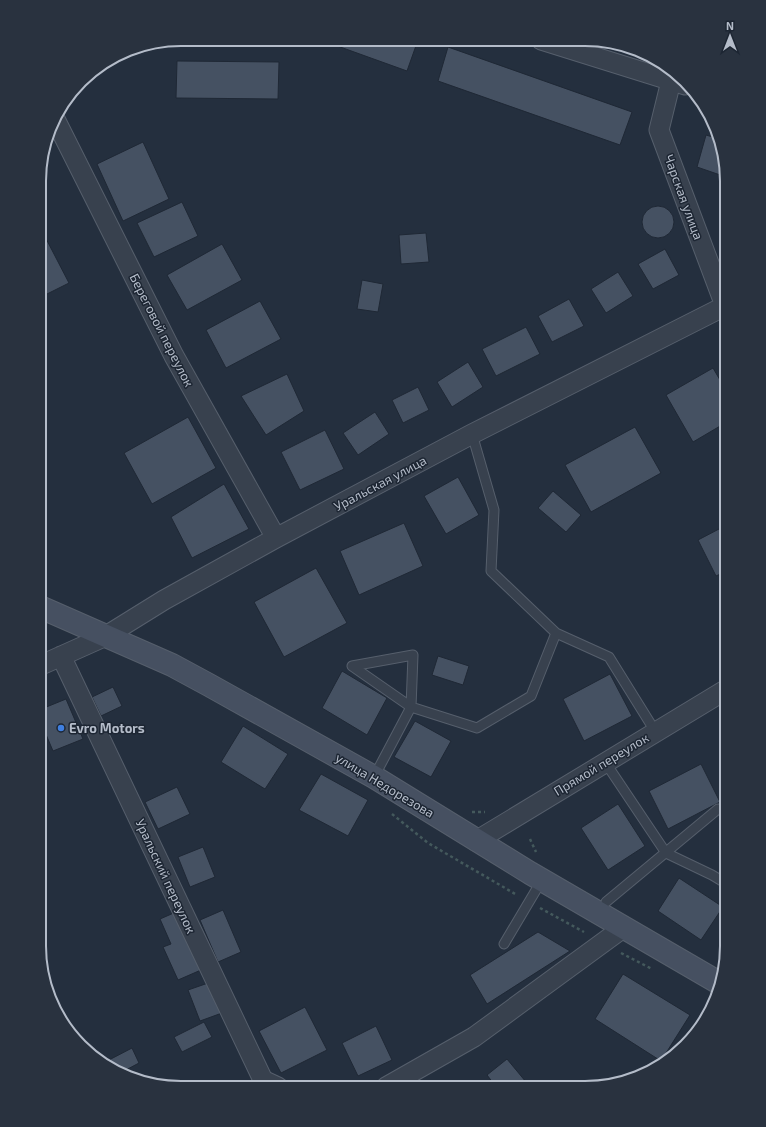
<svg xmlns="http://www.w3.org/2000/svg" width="766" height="1127" viewBox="0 0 766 1127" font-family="'Exo 2',sans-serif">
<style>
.building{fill:#455162;stroke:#1f2835}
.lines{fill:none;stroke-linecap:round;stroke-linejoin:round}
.lane-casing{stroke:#565f6c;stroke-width:11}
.street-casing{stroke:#565f6c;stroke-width:21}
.secondary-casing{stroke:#565f6c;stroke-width:24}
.path{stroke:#44595c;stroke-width:2.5;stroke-dasharray:3 3;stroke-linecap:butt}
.lane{stroke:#38414e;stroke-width:9}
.street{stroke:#38414e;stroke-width:19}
.secondary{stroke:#465061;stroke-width:22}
.shop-dot{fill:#3f7fe0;stroke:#1d2633;stroke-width:1.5}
.labels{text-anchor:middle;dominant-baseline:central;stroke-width:3;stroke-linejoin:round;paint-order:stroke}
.street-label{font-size:13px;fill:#b4bcc9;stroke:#1d2633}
.poi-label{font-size:13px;font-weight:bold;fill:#b4bcc9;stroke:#1d2633;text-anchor:start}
.rim{fill:none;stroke:#b4bcc9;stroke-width:2}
</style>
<rect width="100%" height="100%" fill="#242f3e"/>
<!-- building -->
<path class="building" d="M 318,39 L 418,40 L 407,71 Z
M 448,47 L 632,112 L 620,145 L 438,81 Z
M 177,61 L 279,62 L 278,99 L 176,98 Z
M 706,135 L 719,139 L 726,177 L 697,167 Z
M 143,142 L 169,199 L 123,221 L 97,164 Z
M 182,202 L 198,236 L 154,257 L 137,223 Z
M642 222a16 16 0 1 1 32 0a16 16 0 1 1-32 0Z
M 40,227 L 69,283 L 45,295 L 40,284 Z
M 426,233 L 429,262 L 401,264 L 399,235 Z
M 222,244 L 242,280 L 187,310 L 167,275 Z
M 665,249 L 679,275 L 653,289 L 638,264 Z
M 618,272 L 633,296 L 606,313 L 591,289 Z
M 362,280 L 383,284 L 378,312 L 357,309 Z
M 569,299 L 584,326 L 552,342 L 538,316 Z
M 260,301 L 281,339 L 226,368 L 206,330 Z
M 526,327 L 540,354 L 496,376 L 482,349 Z
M 468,362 L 483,387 L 452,407 L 437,382 Z
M 713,368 L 727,392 L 727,422 L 693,442 L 666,395 Z
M 287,374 L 304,411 L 266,435 L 241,396 Z
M 418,387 L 429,410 L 403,423 L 392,400 Z
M 375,412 L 389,434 L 358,455 L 343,433 Z
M 188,417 L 216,468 L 152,504 L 124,453 Z
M 635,427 L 661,473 L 591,512 L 565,465 Z
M 325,430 L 344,469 L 300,490 L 281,452 Z
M 458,477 L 479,515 L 446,534 L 424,496 Z
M 224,484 L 249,529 L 192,558 L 171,517 Z
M 553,491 L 581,515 L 566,532 L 538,508 Z
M 404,523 L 423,566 L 359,595 L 340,551 Z
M 719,529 L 727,544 L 727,571 L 716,576 L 698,540 Z
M 316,568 L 347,623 L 284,657 L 254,602 Z
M 438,656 L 469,666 L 463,685 L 432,675 Z
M 342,671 L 387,698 L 367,735 L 322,708 Z
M 610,674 L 632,716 L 584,741 L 563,699 Z
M 113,687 L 122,706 L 101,716 L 92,697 Z
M 66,699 L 83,739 L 53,751 L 39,718 L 39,710 Z
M 415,721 L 451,741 L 431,777 L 394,757 Z
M 243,726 L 288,754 L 265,789 L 221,762 Z
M 701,764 L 720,802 L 668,829 L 649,791 Z
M 321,774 L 368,800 L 348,836 L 299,810 Z
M 177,787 L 190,814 L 158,829 L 145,802 Z
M 618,804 L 645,846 L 608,870 L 581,828 Z
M 203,847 L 215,877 L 190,887 L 178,857 Z
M 679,878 L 723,907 L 701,940 L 658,911 Z
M 223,910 L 241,952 L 218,962 L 200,920 Z
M 176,912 L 201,970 L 178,980 L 163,947 L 171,944 L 160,919 Z
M 538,932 L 570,951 L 487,1004 L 470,975 Z
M 623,974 L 690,1015 L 661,1061 L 595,1019 Z
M 211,982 L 222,1013 L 200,1021 L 188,990 Z
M 710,1003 L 712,1005 L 698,1032 L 685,1042 Z
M 305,1007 L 327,1050 L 281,1073 L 259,1031 Z
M 204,1022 L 212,1037 L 182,1052 L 174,1037 Z
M 376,1026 L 392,1060 L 358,1076 L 342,1043 Z
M 132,1048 L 139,1063 L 124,1071 L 109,1065 L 107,1061 Z
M 507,1059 L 531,1088 L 497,1088 L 487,1075 Z"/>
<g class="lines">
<defs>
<path id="lane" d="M 472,434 L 494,510 L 491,571 L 556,633 L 609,657 L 655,731
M 605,762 L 666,853 L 712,875 L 727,884
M 374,777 L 411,707 L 352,666 L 413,655 L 411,707 L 477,728 L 531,696 L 556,633
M 606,902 L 718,809
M 504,944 L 542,880"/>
<path id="street" d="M 541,40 L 685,85
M 671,81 L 659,130 L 727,311
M 55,119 L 174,356 L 276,538
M 61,656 L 263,1080 L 278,1087
M 39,666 L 106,636 L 164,600 L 276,538 L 472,434 L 725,306
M 476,841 L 727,689
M 386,1087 L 474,1037 L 623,928"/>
<path id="secondary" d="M 40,607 L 172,665 L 209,685 L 374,777 L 530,873 L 721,984"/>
</defs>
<!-- lane casing -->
<use href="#lane" class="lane-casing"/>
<!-- street casing -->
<use href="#street" class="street-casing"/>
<!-- secondary casing -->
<use href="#secondary" class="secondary-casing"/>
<!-- path -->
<path class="path" d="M 722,670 L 727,667
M 472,812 L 485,812
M 392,814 L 428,843 L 517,895
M 530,839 L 536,852
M 540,908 L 584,932
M 621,953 L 652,969"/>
<!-- lane -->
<use href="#lane" class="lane"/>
<!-- street -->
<use href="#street" class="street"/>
<!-- secondary -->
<use href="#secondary" class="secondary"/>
</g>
<!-- markers -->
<circle class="shop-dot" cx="61" cy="728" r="4"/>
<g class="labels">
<!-- street labels -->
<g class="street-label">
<text transform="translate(684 197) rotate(70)">Чарская улица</text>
<text transform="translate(162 330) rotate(63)">Береговой переулок</text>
<text transform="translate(380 483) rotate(-28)">Уральская улица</text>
<text transform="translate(601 764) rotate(-31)">Прямой переулок</text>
<text transform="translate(385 785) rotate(31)">улица Недорезова</text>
<text transform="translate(166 876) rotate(65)">Уральский переулок</text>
</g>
<!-- poi labels -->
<g class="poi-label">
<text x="69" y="728">Evro Motors</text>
</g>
</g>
<!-- crop -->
<path d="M0 0H766V1127H0ZM181 46H585A135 135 0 0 1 720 181V946A135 135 0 0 1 585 1081H181A135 135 0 0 1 46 946V181A135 135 0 0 1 181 46Z" fill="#29323f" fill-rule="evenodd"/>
<path class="rim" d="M181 46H585A135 135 0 0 1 720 181V946A135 135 0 0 1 585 1081H181A135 135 0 0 1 46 946V181A135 135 0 0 1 181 46Z"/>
<!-- north arrow -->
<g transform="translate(730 36)" stroke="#1d2633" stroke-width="3" paint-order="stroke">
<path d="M0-3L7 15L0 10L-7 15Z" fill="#b4bcc9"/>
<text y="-6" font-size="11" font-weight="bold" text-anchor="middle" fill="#b4bcc9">N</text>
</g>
</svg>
